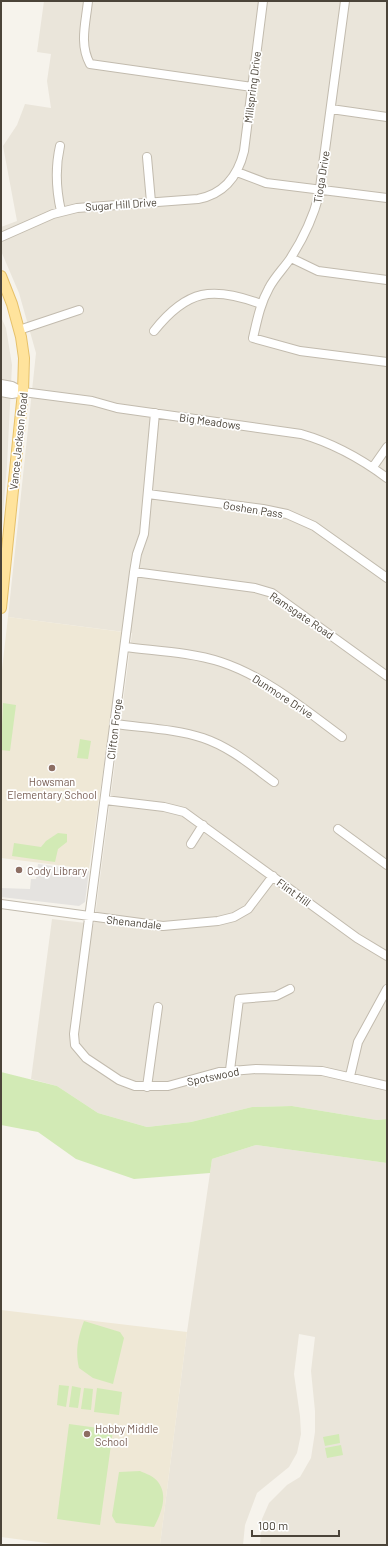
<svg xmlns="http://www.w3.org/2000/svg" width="388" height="1546" viewBox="0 0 388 1546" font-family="Barlow,sans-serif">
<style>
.residential{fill:#eae5da}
.education{fill:#efe8d6}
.green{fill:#d2eab5}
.parking{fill:#e5e3e0}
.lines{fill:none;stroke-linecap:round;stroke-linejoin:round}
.minor-casing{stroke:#c2bbae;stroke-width:10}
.major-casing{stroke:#e6c16a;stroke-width:12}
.minor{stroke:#fff;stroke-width:8}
.major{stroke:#ffe39c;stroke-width:10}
.education-dot{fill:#8d6e63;stroke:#fff;stroke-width:1.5}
.labels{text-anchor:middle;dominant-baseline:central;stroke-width:3.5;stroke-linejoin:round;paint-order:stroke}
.street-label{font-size:11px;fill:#4b4439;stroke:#fff}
.education-label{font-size:11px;fill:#785e54;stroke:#fff;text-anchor:start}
</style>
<rect width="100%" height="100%" fill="#f6f3ec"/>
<!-- residential -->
<path class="residential" d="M 44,1 L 387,1 L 387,1119 L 377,1120 L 292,1106 L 252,1107 L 191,1122 L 147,1127 L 98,1113 L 57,1086 L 31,1079 L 52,919 L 94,924 L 132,633 L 8,617 L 36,353 L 19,293 L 1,251 L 1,227 L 17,221 L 3,146 L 17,125 L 25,104 L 51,108 L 47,81 L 51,54 L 37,52 Z
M 1,317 L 6,328 L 12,365 L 7,465 L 1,540 Z
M 256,1145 L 387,1163 L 387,1545 L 260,1545 L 262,1519 L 269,1503 L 287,1485 L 300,1477 L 311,1458 L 315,1432 L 315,1411 L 311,1371 L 315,1337 L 299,1334 L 294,1374 L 300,1416 L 301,1434 L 297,1453 L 289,1467 L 257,1493 L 245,1525 L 243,1545 L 160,1545 L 187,1332 L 212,1159 Z"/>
<!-- education -->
<path class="education" d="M 8,617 L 123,632 L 89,869 L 1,858 L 1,678 Z
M 1,1310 L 187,1332 L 160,1545 L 61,1545 L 1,1537 Z"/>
<!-- green -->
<path class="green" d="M 3,703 L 16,705 L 10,751 L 1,750 Z
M 80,739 L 91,741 L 88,759 L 77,758 Z
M 58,833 L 67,834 L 67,842 L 58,849 L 55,862 L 12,856 L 14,843 L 41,847 L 46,841 Z
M 1,1072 L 57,1086 L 98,1113 L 147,1127 L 191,1122 L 252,1107 L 292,1106 L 377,1120 L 387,1119 L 387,1163 L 256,1145 L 212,1159 L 210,1173 L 134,1179 L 76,1159 L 38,1132 L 1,1125 Z
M 84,1321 L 120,1332 L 124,1338 L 113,1384 L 93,1378 L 79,1368 C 75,1351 78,1337 84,1321 Z
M 59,1385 L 69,1386 L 66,1407 L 57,1405 Z
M 72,1386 L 81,1388 L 78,1408 L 69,1407 Z
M 84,1388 L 93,1389 L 91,1410 L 81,1409 Z
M 97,1388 L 122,1392 L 119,1415 L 94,1412 Z
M 69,1424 L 113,1430 L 100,1525 L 57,1519 Z
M 339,1434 L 340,1443 L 325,1446 L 323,1437 Z
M 341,1445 L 343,1455 L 327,1458 L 325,1448 Z
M 140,1471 C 144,1473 151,1475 154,1478 C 170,1491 162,1512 154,1527 L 116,1523 L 112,1516 L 119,1472 Z"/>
<!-- parking -->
<path class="parking" d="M 38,864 L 89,871 L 85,902 L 79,906 L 1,897 L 1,888 L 30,889 L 31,879 L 36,879 Z"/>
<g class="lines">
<defs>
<path id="minor" d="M 88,1 C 86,22 79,44 90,64 L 252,87
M 345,1 L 319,195 C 313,218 303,239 290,259 C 283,269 274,278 269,288 C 260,304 257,321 253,338 L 300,351 L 387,362
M 331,109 L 387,117
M 60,146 C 55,168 56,189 61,211
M 147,157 L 151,202
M 237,172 L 266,183 L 387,198
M 1,237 L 53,214 L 77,208 L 198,199 C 224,194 238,176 244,151 L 263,1
M 291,258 L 318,271 L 387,280
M 19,330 L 79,310
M 154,331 C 187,289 213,286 261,304
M 1,384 L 12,386 L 23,392
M 1,392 L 12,394 L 23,392 L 92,401 L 117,408 L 301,434 C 333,443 360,458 387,478
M 155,413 L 144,534 L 137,554 L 134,572 L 74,1034 L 75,1045 L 86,1058 L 119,1080 L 135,1086 L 168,1086 L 219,1072 L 256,1069 L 322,1071 L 387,1086
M 373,467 L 387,447
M 148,494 L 263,509 L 287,514 L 314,526 L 387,578
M 134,572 L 255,588 L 272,593 L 387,676
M 125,647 C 156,651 190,652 221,662 C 266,677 304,709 342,737
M 115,724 C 144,728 176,729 203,738 C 230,747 252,766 274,782
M 105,800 L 164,807 L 184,812 L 357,938 L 387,956
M 338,829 L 387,865
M 191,844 L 203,825
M 1,904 L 163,926 L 218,921 L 234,917 L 248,909 L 273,876
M 230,1070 L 239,999 L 276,996 L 290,989
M 350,1076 L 358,1042 L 387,989
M 147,1087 L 158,1007"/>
<path id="major" d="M 1,276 L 12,304 L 21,337 L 24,358 L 23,392 L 1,608"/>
</defs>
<!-- minor casing -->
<use href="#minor" class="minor-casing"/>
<!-- major casing -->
<use href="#major" class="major-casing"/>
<!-- minor -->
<use href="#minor" class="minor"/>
<!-- major -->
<use href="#major" class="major"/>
</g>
<!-- markers -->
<g class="education-dot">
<circle cx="52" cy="768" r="4"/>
<circle cx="19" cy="870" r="4"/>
<circle cx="87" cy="1434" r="4"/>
</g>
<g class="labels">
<!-- street labels -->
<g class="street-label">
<text transform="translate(252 87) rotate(-83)">Millspring Drive</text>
<text transform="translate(321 177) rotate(-81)">Tioga Drive</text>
<text transform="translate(121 204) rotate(-4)">Sugar Hill Drive</text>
<text transform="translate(210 421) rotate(8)">Big Meadows</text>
<text transform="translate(18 441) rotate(-84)">Vance Jackson Road</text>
<text transform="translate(253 509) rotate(9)">Goshen Pass</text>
<text transform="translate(302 615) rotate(34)">Ramsgate Road</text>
<text transform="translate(283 696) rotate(33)">Dunmore Drive</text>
<text transform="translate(114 729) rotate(-83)">Clifton Forge</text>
<text transform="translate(294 892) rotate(36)">Flint Hill</text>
<text transform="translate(134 922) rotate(6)">Shenandale</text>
<text transform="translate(213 1076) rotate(-12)">Spotswood</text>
</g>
<!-- education labels -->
<g class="education-label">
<text x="52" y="781" text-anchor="middle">Howsman<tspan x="52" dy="13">Elementary School</tspan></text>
<text x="27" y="870">Cody Library</text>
<text x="95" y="1428">Hobby Middle<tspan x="95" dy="13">School</tspan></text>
</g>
</g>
<!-- border -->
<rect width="388" height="1546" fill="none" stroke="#4b4439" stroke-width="4"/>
<!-- scale -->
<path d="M252 1530v6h87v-6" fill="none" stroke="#4b4439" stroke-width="2"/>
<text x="258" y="1530" font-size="12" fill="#4b4439" stroke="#ffffff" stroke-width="3" paint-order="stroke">100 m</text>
</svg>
